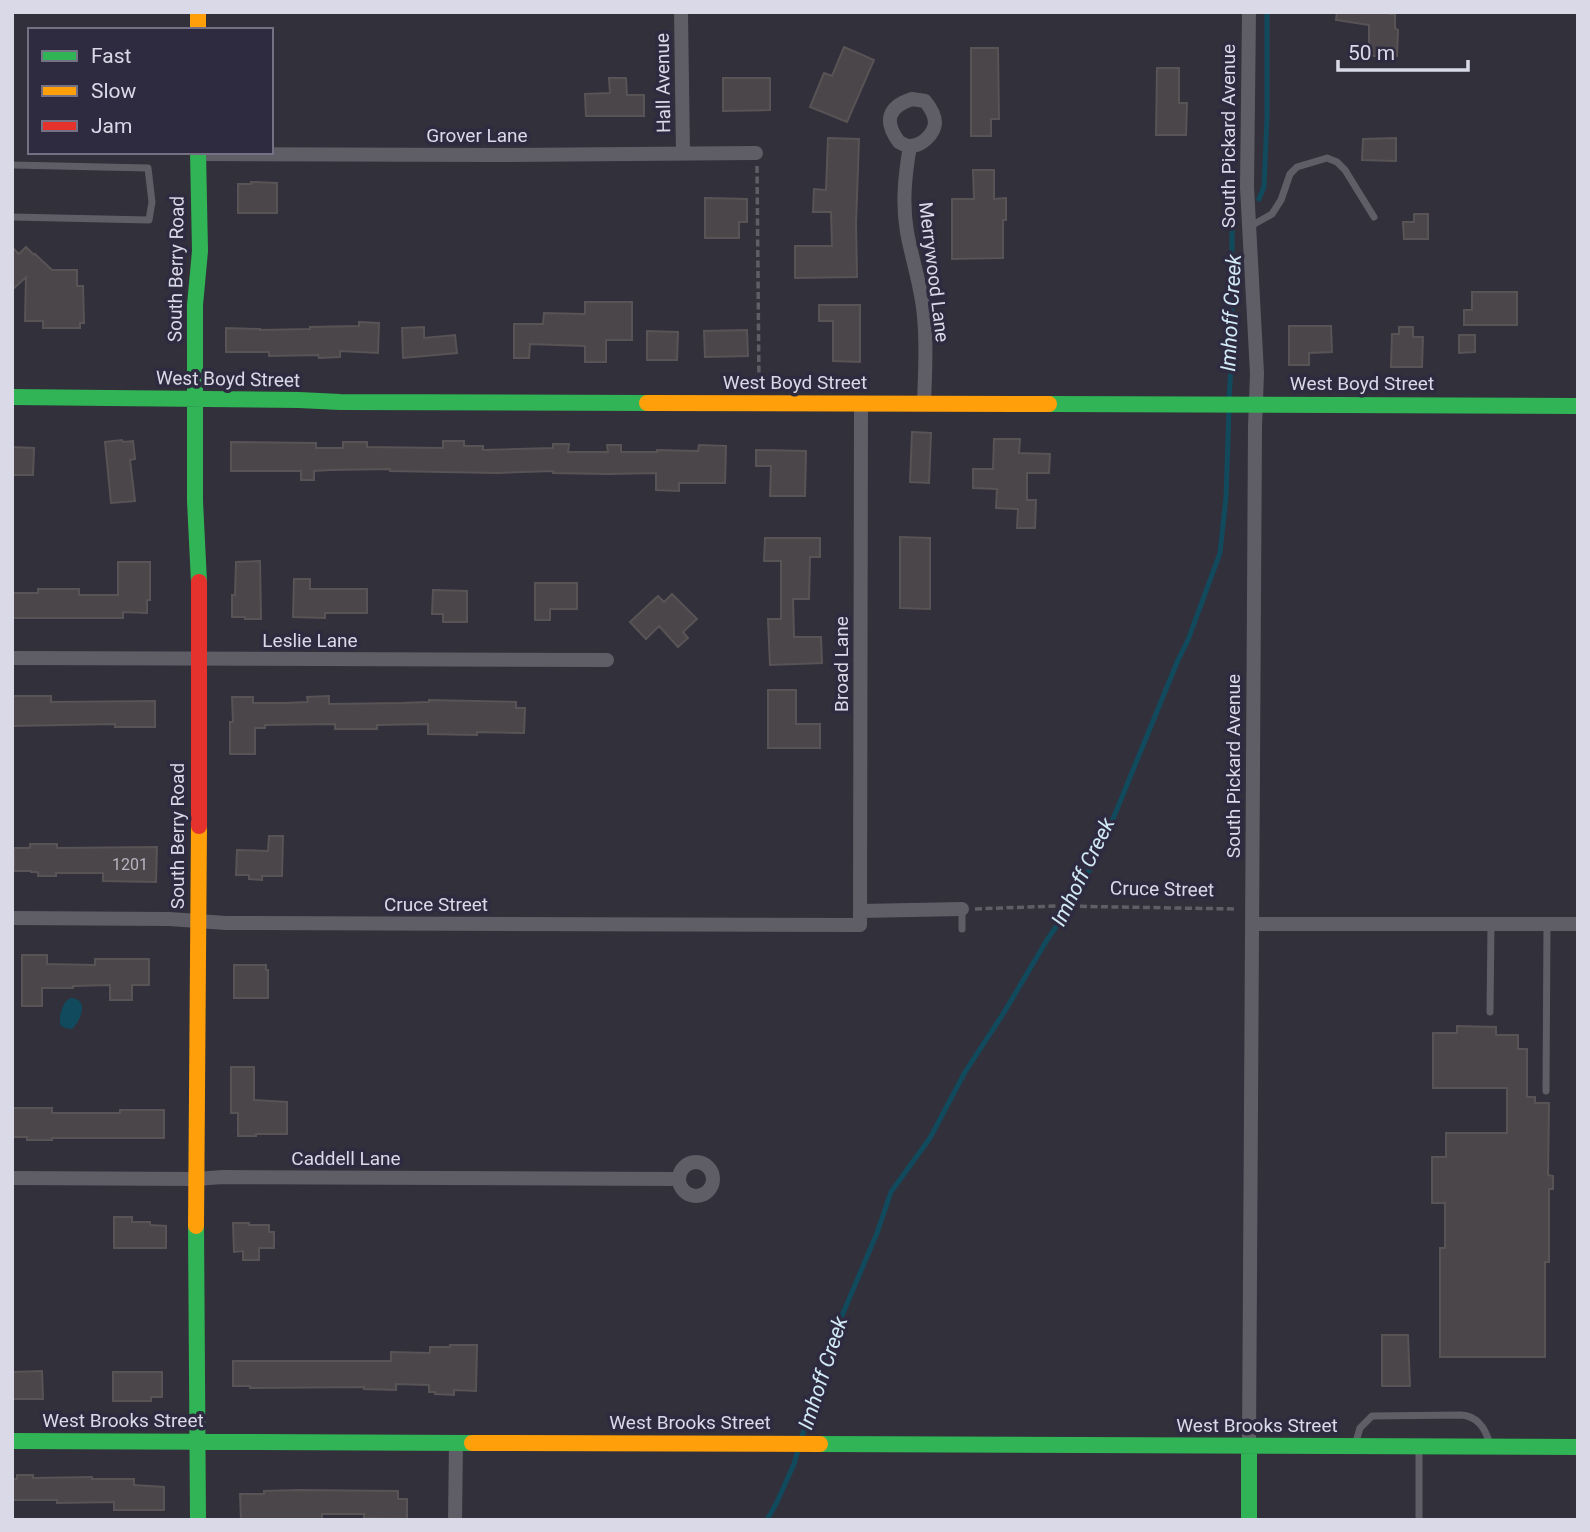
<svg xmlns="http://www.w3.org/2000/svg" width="1590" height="1532" viewBox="0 0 1590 1532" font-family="Roboto,sans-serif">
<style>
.water{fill:#124a5d}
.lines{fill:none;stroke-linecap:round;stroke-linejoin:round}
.stream{stroke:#124a5d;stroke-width:5}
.building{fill:#4a464a;stroke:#585355;stroke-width:2}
.path{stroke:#5f5e66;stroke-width:3.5;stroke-dasharray:7 3.5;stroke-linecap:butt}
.lane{stroke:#5f5e66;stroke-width:7}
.street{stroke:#5f5e66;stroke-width:14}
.fast{stroke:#30b455;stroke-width:16}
.slow{stroke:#ff9f0a;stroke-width:16}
.jam{stroke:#e5322d;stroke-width:16}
.labels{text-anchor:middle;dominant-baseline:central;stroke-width:7;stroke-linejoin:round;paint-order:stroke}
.number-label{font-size:16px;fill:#b6b4c0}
.street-label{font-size:19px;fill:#dad9e7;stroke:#2e2b40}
.water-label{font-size:21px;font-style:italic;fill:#d1e9f3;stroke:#2e2b40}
</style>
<rect width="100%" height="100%" fill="#32303b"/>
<!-- water -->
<path class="water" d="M 70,998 C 90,998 81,1021 72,1029 L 65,1028 L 60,1025 C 59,1015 62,1003 70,998 Z"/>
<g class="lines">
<!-- stream -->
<path class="stream" d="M 1259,199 L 1264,187 L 1267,118 L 1267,12
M 1229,400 L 1232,347 L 1232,233 L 1235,218
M 767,1520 L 777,1502 L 794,1464 L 827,1351 L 877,1233 L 891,1192 L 930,1138 L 965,1072 L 1003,1014 L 1047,940 L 1075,899 L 1106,836 L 1178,660 L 1188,640 L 1220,553 L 1226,497 L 1229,410"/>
</g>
<!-- building -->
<path class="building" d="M 1337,12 L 1390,12 L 1390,14 L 1395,14 L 1395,28 L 1398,30 L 1397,56 L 1369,56 L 1369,25 L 1336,20 Z
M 844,47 L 874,60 L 847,122 L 810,107 L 824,73 L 832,76 Z
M 971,48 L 998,48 L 999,119 L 991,119 L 991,136 L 971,136 Z
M 1157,68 L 1179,68 L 1179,103 L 1187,103 L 1186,135 L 1156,135 Z
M 609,78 L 626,78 L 627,95 L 644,95 L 644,116 L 586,116 L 585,94 L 610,93 Z
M 723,78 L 770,78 L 770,110 L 723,111 Z
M 828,138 L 859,139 L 856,224 L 857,277 L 795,278 L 795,246 L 832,246 L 831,212 L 813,212 L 814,189 L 826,190 Z
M 1396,138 L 1396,161 L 1362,160 L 1363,139 Z
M 973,170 L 994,170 L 994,199 L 1006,198 L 1006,220 L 1003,220 L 1003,258 L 952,259 L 952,199 L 974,199 Z
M 251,182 L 277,183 L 277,213 L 238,213 L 238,184 L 251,184 Z
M 705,198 L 747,199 L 747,222 L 739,222 L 739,238 L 705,238 Z
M 1414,214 L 1428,214 L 1428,239 L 1404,239 L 1403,222 L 1414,222 Z
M 12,247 L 19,254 L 26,247 L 34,255 L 35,254 L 52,270 L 77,270 L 77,286 L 83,286 L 84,323 L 80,323 L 80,328 L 43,328 L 43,321 L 25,321 L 26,277 L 12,290 Z
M 1472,292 L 1517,292 L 1517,325 L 1464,325 L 1464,310 L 1472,310 Z
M 585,302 L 632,302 L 632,340 L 606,340 L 606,362 L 585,362 L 585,346 L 530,344 L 529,358 L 514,358 L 514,324 L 543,324 L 544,313 L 585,314 Z
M 819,305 L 860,305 L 860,362 L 833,361 L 833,321 L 819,321 Z
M 359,322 L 379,323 L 378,353 L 340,351 L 340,357 L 319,358 L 318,355 L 269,356 L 269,352 L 226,352 L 226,328 L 260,329 L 260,330 L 310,329 L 310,327 L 359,326 Z
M 1289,326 L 1331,326 L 1332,352 L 1309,353 L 1309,365 L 1289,365 Z
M 424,327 L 424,338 L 455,335 L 457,353 L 403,358 L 402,328 Z
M 1399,327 L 1413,327 L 1413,337 L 1423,337 L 1422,367 L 1391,367 L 1392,334 L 1399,334 Z
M 747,330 L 748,356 L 705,357 L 704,331 Z
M 647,331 L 678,332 L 677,360 L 647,360 Z
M 1459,335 L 1475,335 L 1475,352 L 1459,353 Z
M 912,432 L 931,433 L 929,483 L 910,482 Z
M 994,439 L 1020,439 L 1019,453 L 1050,454 L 1049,473 L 1027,473 L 1027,500 L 1036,500 L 1035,528 L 1017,528 L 1018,509 L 996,508 L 997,489 L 973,488 L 973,469 L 993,469 Z
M 122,440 L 123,442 L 133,441 L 135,459 L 130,460 L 135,501 L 111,503 L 105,442 Z
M 443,441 L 464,441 L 464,446 L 483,446 L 483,450 L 553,448 L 553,444 L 569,444 L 568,452 L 608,452 L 607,445 L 621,445 L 621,452 L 657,452 L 657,450 L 698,451 L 699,445 L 726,446 L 725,483 L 679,483 L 679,491 L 656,490 L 656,473 L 608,474 L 553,473 L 553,471 L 497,473 L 390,471 L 390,469 L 330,470 L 314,471 L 314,480 L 301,480 L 301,471 L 231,471 L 231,442 L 316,443 L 316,448 L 343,448 L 343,442 L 367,442 L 367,447 L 443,448 Z
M 12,447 L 34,448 L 33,475 L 12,475 Z
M 756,450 L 806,451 L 805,496 L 770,496 L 771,466 L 756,466 Z
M 900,537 L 930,538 L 930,609 L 900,608 Z
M 765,538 L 820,538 L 820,557 L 810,557 L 809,599 L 793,599 L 794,637 L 821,637 L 822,663 L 770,665 L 768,619 L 781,619 L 781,561 L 764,561 Z
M 260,561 L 261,619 L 245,619 L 245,617 L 232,617 L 232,595 L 235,595 L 236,562 Z
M 118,562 L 150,562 L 150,600 L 147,600 L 147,613 L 123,612 L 123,618 L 12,618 L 12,593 L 38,593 L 38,589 L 79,589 L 79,595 L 118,595 Z
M 294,579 L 310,579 L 310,589 L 367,589 L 367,613 L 325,613 L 325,618 L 293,617 Z
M 535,583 L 577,583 L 577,609 L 550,609 L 550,620 L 535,620 Z
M 433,590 L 467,591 L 467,622 L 443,622 L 443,614 L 432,614 Z
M 672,594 L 697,619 L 683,632 L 688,638 L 678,647 L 659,626 L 646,639 L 630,622 L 658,596 L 664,602 Z
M 768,690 L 796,690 L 796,724 L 820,724 L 820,748 L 768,748 Z
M 12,696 L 51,696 L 51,702 L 155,701 L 155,727 L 115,727 L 115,724 L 12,726 Z
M 329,696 L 329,704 L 402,703 L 429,702 L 429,700 L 516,702 L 516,708 L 525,708 L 524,733 L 477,732 L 477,735 L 428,734 L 428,724 L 377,725 L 377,729 L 335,729 L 335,724 L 265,725 L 265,728 L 255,728 L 255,754 L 230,754 L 230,722 L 233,722 L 232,697 L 253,697 L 253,703 L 284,703 L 308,702 L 307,697 Z
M 269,836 L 283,836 L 282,876 L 262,876 L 262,880 L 249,879 L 249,875 L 236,875 L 237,850 L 268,851 Z
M 30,844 L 57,844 L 57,848 L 157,847 L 156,882 L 103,881 L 103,873 L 56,873 L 56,876 L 38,876 L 38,872 L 31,872 L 31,871 L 14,871 L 14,848 L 30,848 Z
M 22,955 L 47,955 L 47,964 L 95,965 L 95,959 L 149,959 L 149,985 L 132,985 L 132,1000 L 110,1000 L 110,985 L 73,986 L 73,988 L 42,988 L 42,1006 L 22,1006 Z
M 234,965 L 266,965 L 266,970 L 268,970 L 268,998 L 234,998 Z
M 1457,1026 L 1496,1027 L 1496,1035 L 1518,1035 L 1518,1049 L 1527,1049 L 1527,1097 L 1535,1097 L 1535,1103 L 1549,1103 L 1548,1175 L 1553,1176 L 1553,1189 L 1549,1189 L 1549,1262 L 1545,1262 L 1545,1357 L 1440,1357 L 1440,1248 L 1445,1248 L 1445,1203 L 1432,1203 L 1432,1157 L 1446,1157 L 1446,1133 L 1507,1133 L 1507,1088 L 1433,1088 L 1433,1033 L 1457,1033 Z
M 231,1067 L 254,1067 L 254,1100 L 287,1102 L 287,1134 L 256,1134 L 256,1136 L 238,1136 L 238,1113 L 231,1113 Z
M 12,1108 L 52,1108 L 52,1113 L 120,1113 L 120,1110 L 164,1110 L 164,1138 L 52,1138 L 52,1140 L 27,1140 L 27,1137 L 12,1137 Z
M 114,1217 L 132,1217 L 132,1222 L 150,1222 L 150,1225 L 166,1226 L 166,1248 L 114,1248 Z
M 233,1223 L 249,1223 L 249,1225 L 269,1225 L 269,1232 L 274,1232 L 274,1248 L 259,1248 L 259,1260 L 243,1260 L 243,1251 L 234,1252 Z
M 1382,1335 L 1408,1335 L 1410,1386 L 1382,1386 Z
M 450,1345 L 477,1345 L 476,1391 L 454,1390 L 454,1395 L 435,1394 L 435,1392 L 429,1392 L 429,1385 L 396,1384 L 396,1390 L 364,1389 L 364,1387 L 250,1388 L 250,1386 L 233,1386 L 233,1361 L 391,1361 L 391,1352 L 430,1353 L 430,1347 L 450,1347 Z
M 42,1371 L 43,1399 L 12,1399 L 12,1372 Z
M 113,1372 L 162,1372 L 162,1397 L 151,1397 L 151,1401 L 113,1401 Z
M 17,1475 L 33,1475 L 33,1478 L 92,1477 L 92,1479 L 134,1479 L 134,1485 L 164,1487 L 164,1510 L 114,1510 L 114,1502 L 57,1503 L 57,1500 L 12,1500 L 12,1479 L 17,1479 Z
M 299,1490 L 398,1491 L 398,1499 L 407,1499 L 407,1519 L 364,1518 L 364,1514 L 322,1514 L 322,1520 L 241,1520 L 240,1494 L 264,1494 L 264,1491 Z"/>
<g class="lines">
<!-- path -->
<path class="path" d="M 757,166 L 759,384
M 975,909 L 1058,906 L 1236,909"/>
<!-- lane -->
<path class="lane" d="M 12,165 L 148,168 L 152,202 L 149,220 L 12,217
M 1249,227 L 1272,214 L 1281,200 L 1290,174 L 1297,167 L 1327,158 L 1337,162 L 1345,170 L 1374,217
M 962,909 L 962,929
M 1490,1012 L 1491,924
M 1546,1091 L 1547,924
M 1355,1445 L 1360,1428 L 1372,1416 L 1461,1415 C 1478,1416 1486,1429 1490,1445
M 1419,1520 L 1419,1447"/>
<!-- street -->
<path class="street" d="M 681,12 L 683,153
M 1249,12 L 1247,187 L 1257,373 L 1255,427 L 1249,1446
M 912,99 L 925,101 C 930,107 935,114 935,123 C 934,134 922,146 910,146 C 906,146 903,144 899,142 C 884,122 887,107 912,99 Z
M 910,146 C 905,175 902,203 907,232 C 912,260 922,288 924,317 C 927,345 925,374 924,403
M 198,154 L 495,155 L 756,153
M 12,658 L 607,660
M 860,911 L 962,909
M 12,918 L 169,919 L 226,923 L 860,925 L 861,403
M 1253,924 L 1578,924
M679 1179a17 17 0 1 1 34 0a17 17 0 1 1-34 0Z
M 12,1178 L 196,1179 L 223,1177 L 679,1179
M 455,1520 L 456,1442"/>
<!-- fast -->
<path class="fast" d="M 198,152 L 200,251 L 195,305 L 195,501 L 199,582
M 12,397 L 299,400 L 340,402 L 647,403
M 1049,404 L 1578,406
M 196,1226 L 198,1520
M 12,1441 L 472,1443
M 820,1444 L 1578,1447
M 1249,1446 L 1249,1520"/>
<!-- slow -->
<path class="slow" d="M 198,12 L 198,30
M 647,403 L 1049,404
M 196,1226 L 199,826
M 472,1443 L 820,1444"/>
<!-- jam -->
<path class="jam" d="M 199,826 L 199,582"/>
</g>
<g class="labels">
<!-- number labels -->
<g class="number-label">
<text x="130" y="864">1201</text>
</g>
<!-- street labels -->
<g class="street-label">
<text transform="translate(663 83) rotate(-91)">Hall Avenue</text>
<text x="477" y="135">Grover Lane</text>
<text transform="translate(1228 136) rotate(-90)">South Pickard Avenue</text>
<text transform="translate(176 269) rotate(-89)">South Berry Road</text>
<text transform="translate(934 272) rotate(83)">Merrywood Lane</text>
<text transform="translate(228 379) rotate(1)">West Boyd Street</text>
<text x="795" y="382">West Boyd Street</text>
<text x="1362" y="383">West Boyd Street</text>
<text x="310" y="640">Leslie Lane</text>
<text transform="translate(841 664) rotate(-90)">Broad Lane</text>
<text transform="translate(1233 766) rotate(-90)">South Pickard Avenue</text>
<text transform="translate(177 836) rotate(-90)">South Berry Road</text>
<text transform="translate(1162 889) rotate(1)">Cruce Street</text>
<text x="436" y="904">Cruce Street</text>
<text x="346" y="1158">Caddell Lane</text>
<text x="123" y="1420">West Brooks Street</text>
<text x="690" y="1422">West Brooks Street</text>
<text x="1257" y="1425">West Brooks Street</text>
</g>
<!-- water labels -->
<g class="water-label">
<text transform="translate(1231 313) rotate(-87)">Imhoff Creek</text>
<text transform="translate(1083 872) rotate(-64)">Imhoff Creek</text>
<text transform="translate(823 1373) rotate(-72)">Imhoff Creek</text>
</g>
</g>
<!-- border -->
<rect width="1590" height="1532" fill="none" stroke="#dad9e7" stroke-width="28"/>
<!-- legend -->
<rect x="28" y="28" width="245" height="126" fill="#2e2b40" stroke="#737183" stroke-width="2"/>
<rect x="42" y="51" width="35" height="10" fill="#30b455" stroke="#737183" stroke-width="2"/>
<text x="91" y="63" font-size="21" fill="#dad9e7">Fast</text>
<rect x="42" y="86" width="35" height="10" fill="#ff9f0a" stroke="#737183" stroke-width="2"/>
<text x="91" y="98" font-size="21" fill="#dad9e7">Slow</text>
<rect x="42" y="121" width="35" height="10" fill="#e5322d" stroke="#737183" stroke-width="2"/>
<text x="91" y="133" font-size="21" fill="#dad9e7">Jam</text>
<!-- scale -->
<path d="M1338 60v10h130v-10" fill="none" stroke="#dad9e7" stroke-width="3.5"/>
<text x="1348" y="60" font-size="21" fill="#dad9e7" stroke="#2e2b40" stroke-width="5" paint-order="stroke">50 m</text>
</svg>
